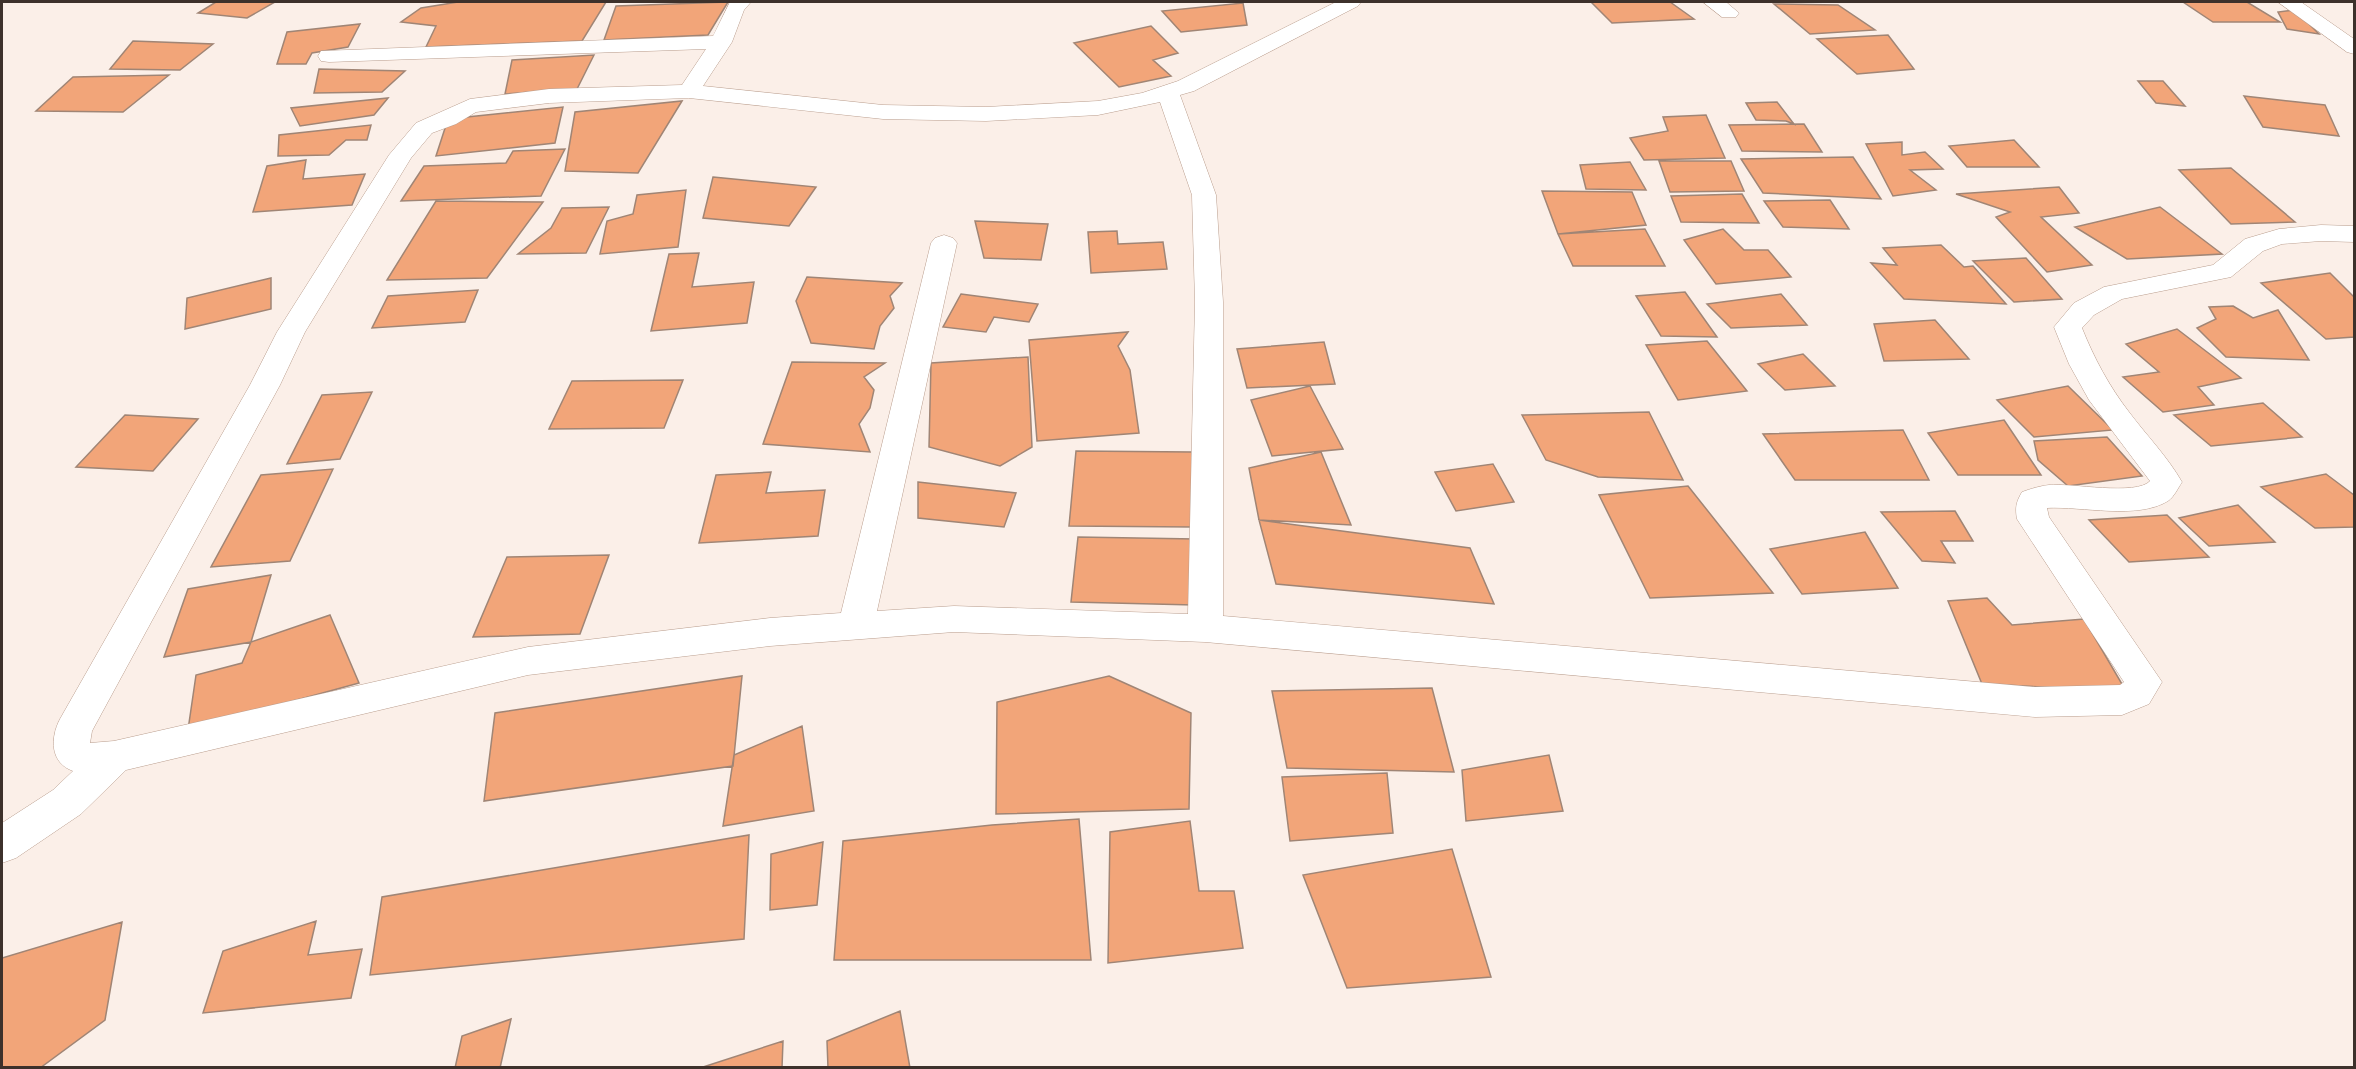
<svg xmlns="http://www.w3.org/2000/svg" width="2356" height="1069" viewBox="0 0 2356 1069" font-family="'Roboto Condensed',sans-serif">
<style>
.building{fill:#f2a579;stroke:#a08575;stroke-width:1.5}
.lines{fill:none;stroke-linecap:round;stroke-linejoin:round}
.street-casing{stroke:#ba9e8e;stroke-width:1}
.street{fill:#fff;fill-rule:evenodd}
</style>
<rect width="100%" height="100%" fill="#fbefe8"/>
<!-- building -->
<path class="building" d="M 216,2 L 275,2 L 247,18 L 198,13 Z
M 458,2 L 606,2 L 582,41 L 426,47 L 436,26 L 401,22 L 421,8 Z
M 728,2 L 708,35 L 604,40 L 616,6 Z
M 1591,2 L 1670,2 L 1694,19 L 1612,23 Z
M 2183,2 L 2247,2 L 2280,22 L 2213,22 Z
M 1243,3 L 1247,25 L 1181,32 L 1162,11 Z
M 1774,4 L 1838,5 L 1875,30 L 1810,34 Z
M 2295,10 L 2319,34 L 2287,29 L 2278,12 Z
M 360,24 L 348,47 L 312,53 L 306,64 L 277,64 L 287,32 Z
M 1151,26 L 1178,53 L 1153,60 L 1171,76 L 1119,87 L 1074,43 Z
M 1888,35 L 1914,69 L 1857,74 L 1817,39 Z
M 133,41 L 213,44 L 180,70 L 110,69 Z
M 594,55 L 577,89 L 505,94 L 512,60 Z
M 319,69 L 405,71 L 382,92 L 314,93 Z
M 169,75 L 123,112 L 36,111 L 73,77 Z
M 2138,81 L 2163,81 L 2185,106 L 2156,103 Z
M 2244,96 L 2325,105 L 2339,136 L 2263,127 Z
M 388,98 L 374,115 L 300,126 L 291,108 Z
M 682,101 L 638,173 L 565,171 L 575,112 Z
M 1777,102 L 1794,124 L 1786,121 L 1756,120 L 1746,103 Z
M 563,107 L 555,143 L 436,156 L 448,119 Z
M 1706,115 L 1725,158 L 1644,160 L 1630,138 L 1668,131 L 1663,117 Z
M 1804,124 L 1822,152 L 1742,151 L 1729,125 Z
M 371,125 L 367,140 L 346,140 L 329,155 L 278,156 L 279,135 Z
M 2014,140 L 2039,167 L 1967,167 L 1949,146 Z
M 1902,142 L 1902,155 L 1925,152 L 1943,169 L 1910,170 L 1936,190 L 1893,196 L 1866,144 Z
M 565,149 L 541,196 L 401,201 L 424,166 L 506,163 L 513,151 Z
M 1853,157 L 1881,199 L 1763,193 L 1741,159 Z
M 306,160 L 303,179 L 365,174 L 352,205 L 253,212 L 267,166 Z
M 1659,161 L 1731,161 L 1744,191 L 1670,192 Z
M 1630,162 L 1646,190 L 1586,189 L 1580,165 Z
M 2231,168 L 2295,222 L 2231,224 L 2179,170 Z
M 713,177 L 816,187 L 789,226 L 703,218 Z
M 2059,187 L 2079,213 L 2041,217 L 2092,265 L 2047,272 L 1996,217 L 2010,212 L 1956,194 Z
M 686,190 L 678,247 L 600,254 L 607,221 L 633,214 L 637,195 Z
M 1542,191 L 1632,192 L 1646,225 L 1558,234 Z
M 1742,194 L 1759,223 L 1681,222 L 1671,196 Z
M 1830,200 L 1849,229 L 1783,227 L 1764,201 Z
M 436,201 L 543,202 L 487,278 L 387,280 Z
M 609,207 L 586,253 L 518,254 L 551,228 L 562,208 Z
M 2160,207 L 2222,254 L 2127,259 L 2075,227 Z
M 975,221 L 1048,224 L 1041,260 L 984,258 Z
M 1645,229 L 1665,266 L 1573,266 L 1558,234 Z
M 1723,229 L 1744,250 L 1768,250 L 1791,277 L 1716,284 L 1684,240 Z
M 1117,231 L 1118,244 L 1163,242 L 1167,269 L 1091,273 L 1088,232 Z
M 1941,245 L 1964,267 L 1973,266 L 2006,304 L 1904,299 L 1871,263 L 1897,265 L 1883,248 Z
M 699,253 L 692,287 L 754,282 L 747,323 L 651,331 L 669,254 Z
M 2026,258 L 2062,299 L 2014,302 L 1973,261 Z
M 2330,273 L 2354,297 L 2354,337 L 2326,339 L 2261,283 Z
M 807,277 L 902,283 L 890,296 L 894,308 L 880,326 L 874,349 L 811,343 L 796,301 Z
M 271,278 L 271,309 L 185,329 L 187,298 Z
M 478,290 L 465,322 L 372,328 L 388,296 Z
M 1685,292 L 1717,337 L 1661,336 L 1636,296 Z
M 961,294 L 1038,304 L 1029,322 L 994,317 L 986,332 L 943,327 Z
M 1781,294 L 1807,325 L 1731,328 L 1707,304 Z
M 2233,306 L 2253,318 L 2278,310 L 2309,360 L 2226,357 L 2197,328 L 2216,319 L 2209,307 Z
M 1935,320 L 1969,359 L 1884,361 L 1874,324 Z
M 2177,329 L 2241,378 L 2198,387 L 2214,405 L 2163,412 L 2123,377 L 2159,372 L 2126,344 Z
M 1128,332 L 1118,346 L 1130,370 L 1139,433 L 1037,441 L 1029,340 Z
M 1707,341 L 1747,391 L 1678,400 L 1646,345 Z
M 1324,342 L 1335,384 L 1247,388 L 1237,349 Z
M 1803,354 L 1835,386 L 1785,390 L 1758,364 Z
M 1028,357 L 1032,447 L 1000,466 L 929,447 L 931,363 Z
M 792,362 L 885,363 L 864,377 L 874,390 L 870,408 L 859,424 L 870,452 L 763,444 Z
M 683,380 L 664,428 L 549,429 L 572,381 Z
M 1310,386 L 1343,449 L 1272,456 L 1251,400 Z
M 2068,386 L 2113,430 L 2034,437 L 1997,400 Z
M 372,392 L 340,459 L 287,464 L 322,395 Z
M 2263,403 L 2302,437 L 2211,446 L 2174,415 Z
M 1649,412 L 1683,480 L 1598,477 L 1546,460 L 1522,415 Z
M 125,415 L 198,419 L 153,471 L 76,467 Z
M 2004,420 L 2041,475 L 1958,475 L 1928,433 Z
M 1903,430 L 1929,480 L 1795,480 L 1763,434 Z
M 2107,437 L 2142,476 L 2068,486 L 2038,460 L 2034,441 Z
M 1076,451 L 1192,452 L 1192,527 L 1069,526 Z
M 1321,452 L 1351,525 L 1259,520 L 1249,468 Z
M 1493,464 L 1514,502 L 1456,511 L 1435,472 Z
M 333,469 L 290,561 L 211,567 L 261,475 Z
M 771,472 L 766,493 L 825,490 L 818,536 L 699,543 L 716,475 Z
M 2326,474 L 2354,495 L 2354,527 L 2315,528 L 2261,487 Z
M 918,482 L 1016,493 L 1004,527 L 918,518 Z
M 1688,486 L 1773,593 L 1650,598 L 1599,495 Z
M 2238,505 L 2275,542 L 2209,546 L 2179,518 Z
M 1955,511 L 1973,541 L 1941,541 L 1955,563 L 1922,561 L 1881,512 Z
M 2167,515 L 2209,557 L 2129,562 L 2089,520 Z
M 1259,520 L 1470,548 L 1494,604 L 1276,584 Z
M 1865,532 L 1898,588 L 1802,594 L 1770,549 Z
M 1078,537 L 1195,539 L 1194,605 L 1071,602 Z
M 609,555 L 580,634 L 473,637 L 507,557 Z
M 271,575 L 251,642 L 164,657 L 188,589 Z
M 1987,598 L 2012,625 L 2084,619 L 2126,691 L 1982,684 L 1948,601 Z
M 330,615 L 359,683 L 188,730 L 196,675 L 242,663 L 251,642 Z
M 742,676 L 733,766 L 484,801 L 495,713 Z
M 1109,676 L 1191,713 L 1189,809 L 996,814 L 997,702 Z
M 1432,688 L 1454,772 L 1287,768 L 1272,691 Z
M 802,726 L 814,811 L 723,826 L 734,755 Z
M 1549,755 L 1563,811 L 1466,821 L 1462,770 Z
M 1387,773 L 1393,833 L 1290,841 L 1282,777 Z
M 1079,819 L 1091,960 L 834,960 L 843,841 L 992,825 Z
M 1190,821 L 1199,891 L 1234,891 L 1243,948 L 1108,963 L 1110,832 Z
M 749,835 L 744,939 L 370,975 L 382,897 Z
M 823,842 L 817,905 L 770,910 L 771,854 Z
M 1452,849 L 1491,977 L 1347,988 L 1303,875 Z
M 316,921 L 308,955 L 362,949 L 351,998 L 203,1013 L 223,951 Z
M 122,922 L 105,1020 L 40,1068 L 2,1068 L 2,958 Z
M 900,1011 L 910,1068 L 828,1068 L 827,1041 Z
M 511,1019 L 500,1068 L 455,1068 L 462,1036 Z
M 783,1041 L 782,1068 L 700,1068 Z"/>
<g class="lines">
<defs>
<path id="street" d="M 730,2 L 751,2 L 744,10 L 732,42 L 703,86 L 883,105 L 986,107 L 1098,101 L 1142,93 L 1178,81 L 1336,2 L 1361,2 L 1358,6 L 1194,91 L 1180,95 L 1216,195 L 1223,302 L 1223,616 L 2035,687 L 2120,685 L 2124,682 L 2017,519 C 2015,508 2016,502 2022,492 C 2030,489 2040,486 2049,485 C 2070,483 2137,496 2150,481 L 2089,400 L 2069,364 L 2054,327 L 2074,303 L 2104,287 L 2213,265 L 2245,239 L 2279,229 L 2321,225 L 2354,226 L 2354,242 L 2321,241 L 2282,244 L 2263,251 L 2231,277 L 2122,299 L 2094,315 L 2082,328 C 2094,358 2109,386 2129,412 C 2147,436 2167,456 2182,482 C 2178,488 2174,497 2168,501 C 2137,520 2082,506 2047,508 L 2049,517 L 2162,682 L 2149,704 L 2122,715 L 2035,717 L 1205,642 L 954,632 L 770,646 L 528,675 L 126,770 L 81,814 L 16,858 L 2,863 L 2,823 L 53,790 L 73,771 C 50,763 50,738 60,719 L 250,385 L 277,332 L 389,155 L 416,123 L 470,99 L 549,89 L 682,85 L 706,49 L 329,62 L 321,61 L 318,56 L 321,51 L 713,36 ZM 689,98 L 883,119 L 986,121 L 1098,115 L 1160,102 L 1192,195 L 1195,302 L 1188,614 L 954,606 L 877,611 L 957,243 L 953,238 L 944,235 L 935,238 L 931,243 L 841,613 L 770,618 L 528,647 L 114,741 L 90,743 L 92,731 L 280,385 L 305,332 L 411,158 L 432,133 L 456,124 L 476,112 L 549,103 Z
M 1703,2 L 1726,2 L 1739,13 L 1736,17 L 1722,17 Z
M 2278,2 L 2301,2 L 2354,39 L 2354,54 L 2347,52 Z"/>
</defs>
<!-- street casing -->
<use href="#street" class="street-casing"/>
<!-- street -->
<use href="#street" class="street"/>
</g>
<!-- border -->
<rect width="2356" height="1069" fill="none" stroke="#3d312b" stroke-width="6"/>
</svg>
